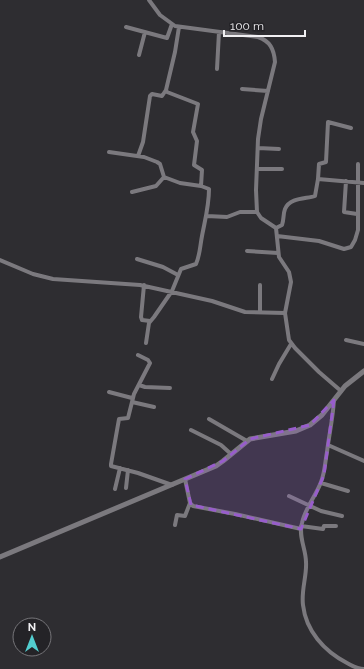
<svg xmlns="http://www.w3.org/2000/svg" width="364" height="669" viewBox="0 0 364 669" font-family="Raleway,sans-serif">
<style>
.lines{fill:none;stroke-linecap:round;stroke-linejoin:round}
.minor{stroke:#7b797e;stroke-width:4}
.tertiary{stroke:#7b797e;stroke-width:5}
.marked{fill:#985dcc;fill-opacity:0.2;stroke:#985dcc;stroke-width:3;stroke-dasharray:8 5;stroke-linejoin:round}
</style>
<rect width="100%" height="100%" fill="#2e2d31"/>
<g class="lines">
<!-- minor -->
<path class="minor" d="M 149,0 L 160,15 L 175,26 L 258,37 C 270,41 274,49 275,62 L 261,119 L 258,139 L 256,190 L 257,212 L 261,218 L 276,228 L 279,257 L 289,272 L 291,282 L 285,313 L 289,340 L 295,348 L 319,372 L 341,391
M 126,27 L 167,38 L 172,24
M 139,55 L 145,32
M 217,69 L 219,32
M 242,89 L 268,91
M 258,148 L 279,149
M 109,152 L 144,157 L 157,162 L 160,164 L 164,177 L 180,183 L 201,186
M 138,156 L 143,142 L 150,96 L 152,94 L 162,96 L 166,90
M 257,169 L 282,169
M 318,179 L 319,164 L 326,162 L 328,122 L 351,128
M 346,181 L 344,212 L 357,214
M 132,192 L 156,186 L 164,177
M 207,216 L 227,217 L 240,212 L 257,212
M 276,228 L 282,225 C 284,220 283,214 285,209 C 290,197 307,199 315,196 L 318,179 L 364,183
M 277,236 L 319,241 L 344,249 L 351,247 L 355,240 L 358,230 L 358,164
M 247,251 L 278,253
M 137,259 L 163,267 L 178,275
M 0,260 L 33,274 L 53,279 L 140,285 L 212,301 L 245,312 L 285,313
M 144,285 L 141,317 L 142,320 L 150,321
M 260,312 L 260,285
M 346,340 L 364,344
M 146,343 L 149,323 L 154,317 L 172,291 L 181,269 L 196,264 C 200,255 200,246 202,236 C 205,220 209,206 209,189 L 201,186 L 202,170 L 194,165 L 197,141 L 193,132 L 198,104 L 167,92 L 166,90 L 175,52 L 179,27
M 138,355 L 148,360 L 150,363 L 134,394 L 128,418 L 119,419 L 111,464 L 111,466 L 138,473 L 172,485
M 272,379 L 279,364 L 291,344
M 139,385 L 145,387 L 170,388
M 109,392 L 132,398
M 334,400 C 333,418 329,435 327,452 C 325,462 325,472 321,482 C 316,496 305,508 302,523 C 298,536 306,549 306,562 C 307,576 301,590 303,605 C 306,631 324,651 347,663 C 353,666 357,669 364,669
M 132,402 L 154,407
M 209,419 L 247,441
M 191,430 L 221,445 L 231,454
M 328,445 L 364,461
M 185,479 L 190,503 L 193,506 L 235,514 L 301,529
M 321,483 L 348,491
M 126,488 L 128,470
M 115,489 L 120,468
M 289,496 L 321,511 L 342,516
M 175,525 L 177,515 L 185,516 L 190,503
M 301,526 L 323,529 L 324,526 L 336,526"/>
<!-- tertiary -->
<path class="tertiary" d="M 0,557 L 216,466 L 223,461 L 250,439 L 296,431 L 310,425 L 322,415 L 345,386 L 364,371"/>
</g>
<!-- marked area -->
<path class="marked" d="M 334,400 L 324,475 L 301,529 L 191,505 L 185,479 L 223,461 L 250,439 L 310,425 Z"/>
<!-- north arrow -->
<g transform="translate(32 637)"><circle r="19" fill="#242327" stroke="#767579"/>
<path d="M0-3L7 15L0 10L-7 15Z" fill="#52cdcf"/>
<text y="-6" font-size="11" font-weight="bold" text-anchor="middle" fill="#f1f0f3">N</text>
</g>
<!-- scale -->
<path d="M224 30v6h81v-6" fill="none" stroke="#f1f0f3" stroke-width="2"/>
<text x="230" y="30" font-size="12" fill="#f1f0f3" stroke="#242327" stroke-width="3" paint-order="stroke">100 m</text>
</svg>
